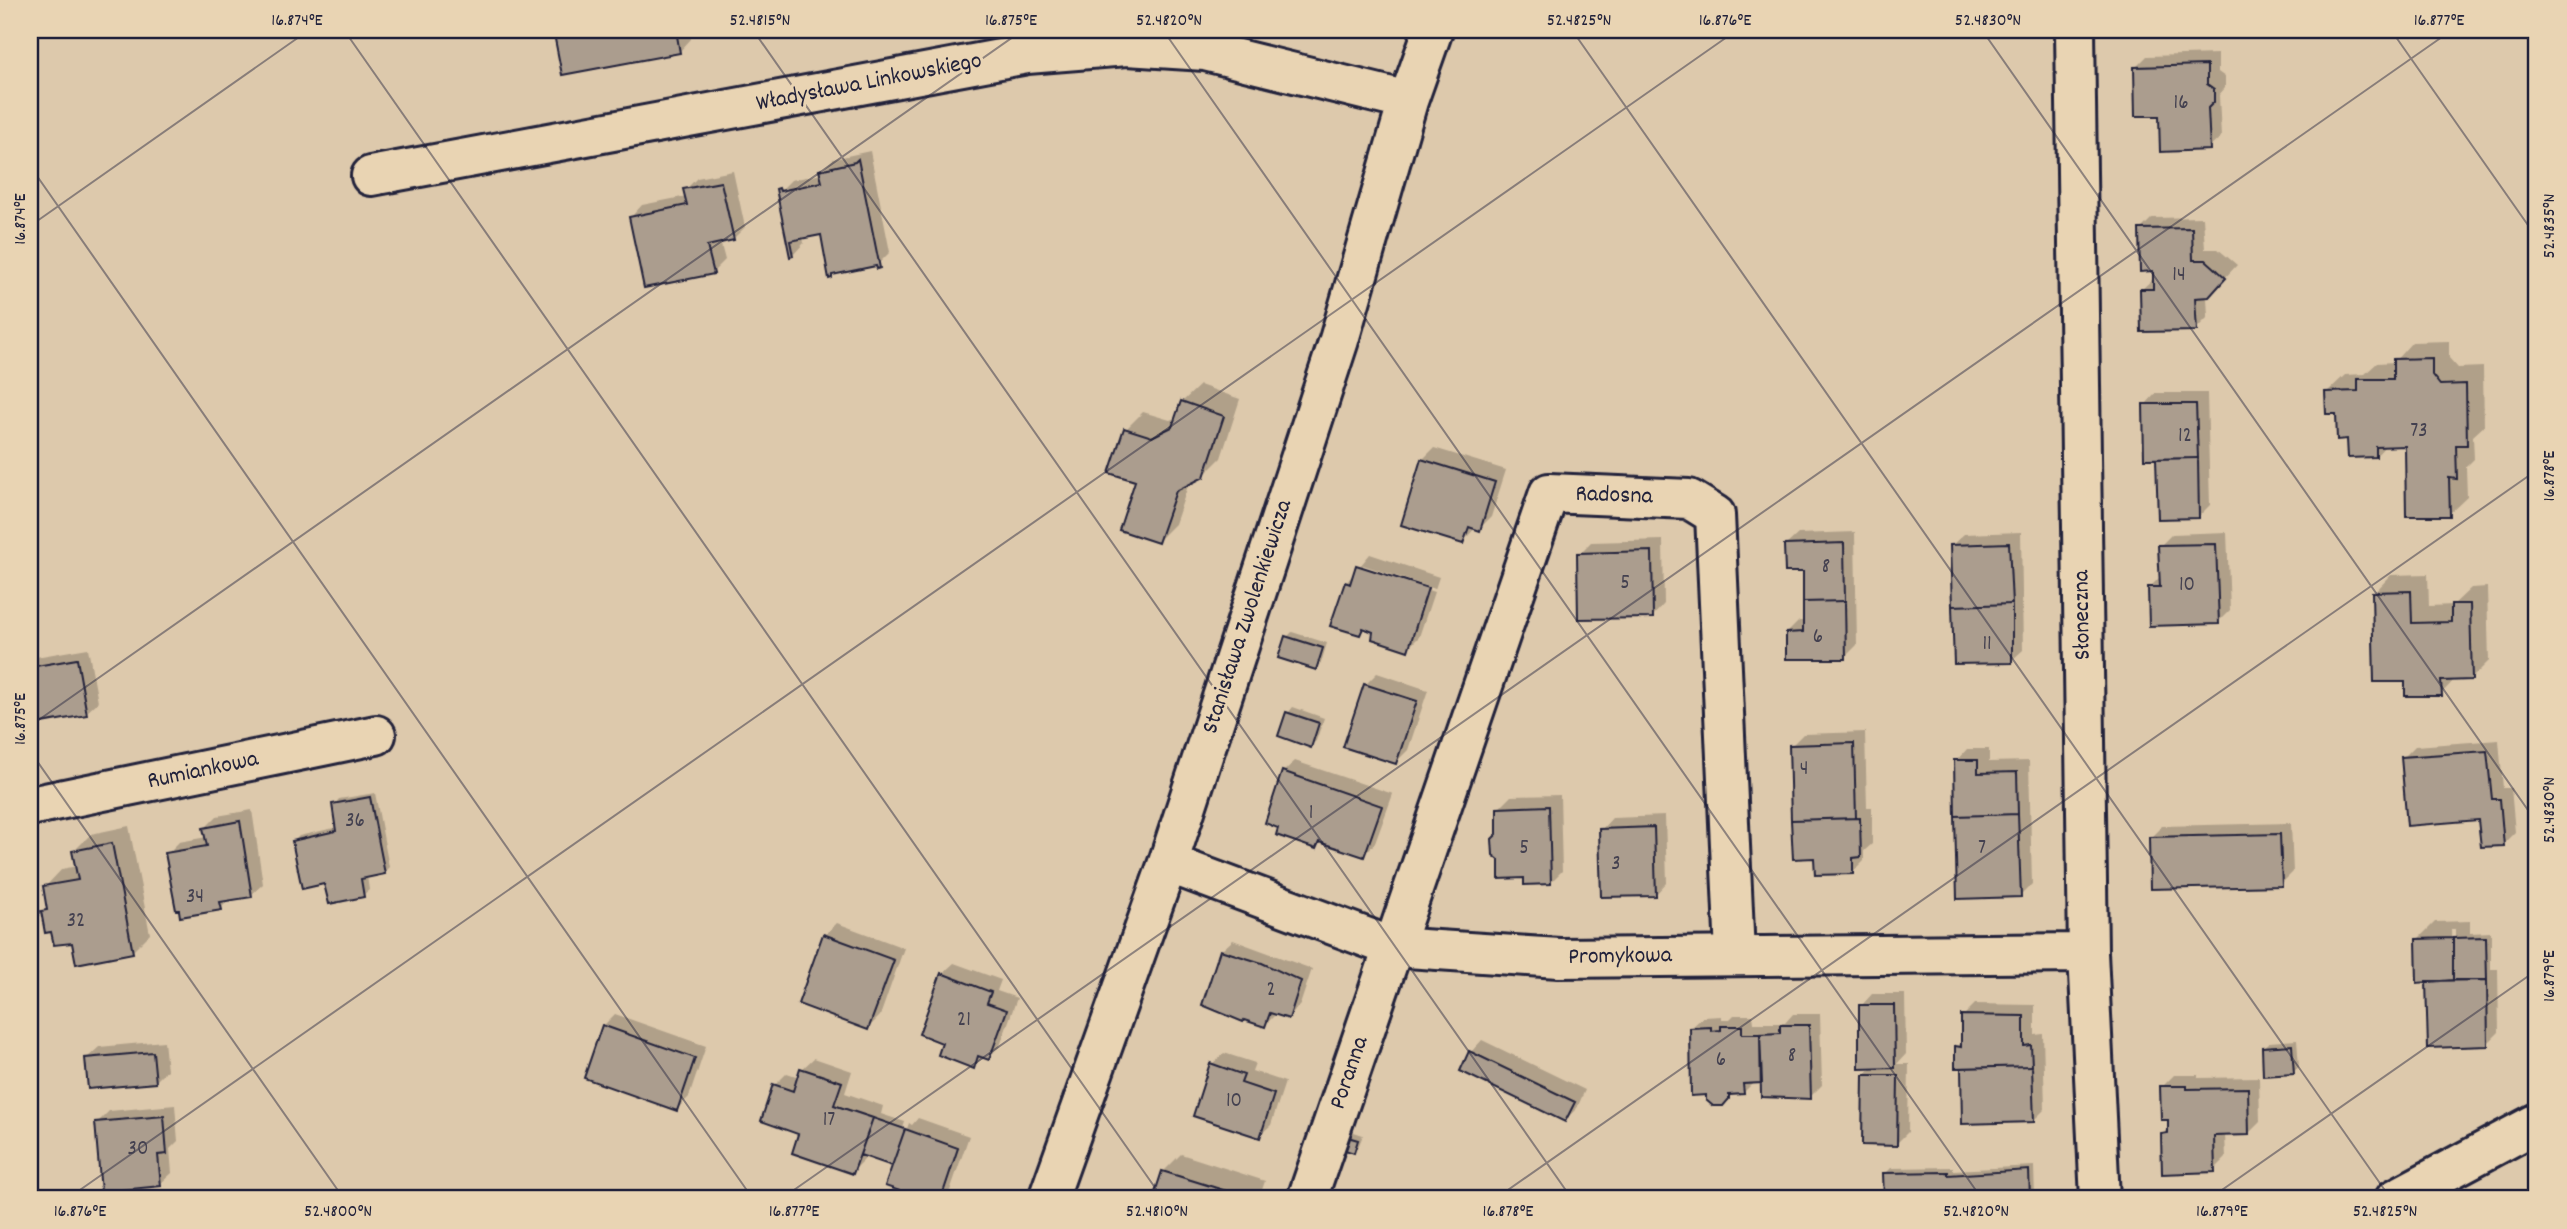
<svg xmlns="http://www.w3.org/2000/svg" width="2567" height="1229" viewBox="0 0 2567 1229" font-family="Dekko,sans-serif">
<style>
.shadow{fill:#0003;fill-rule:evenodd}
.building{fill:#ab9d8e;stroke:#22223b;stroke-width:2}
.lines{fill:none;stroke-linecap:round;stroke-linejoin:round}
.minor-casing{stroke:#22223b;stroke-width:44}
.minor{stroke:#e9d4b3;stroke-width:38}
.ticks{fill:none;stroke:#22223b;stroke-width:2;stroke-opacity:0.45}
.labels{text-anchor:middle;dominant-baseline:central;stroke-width:6;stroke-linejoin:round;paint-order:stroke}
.number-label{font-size:21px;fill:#444150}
.street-label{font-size:24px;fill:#22223b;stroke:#e9d4b3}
.neatline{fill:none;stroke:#22223b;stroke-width:2.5}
.ticks-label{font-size:18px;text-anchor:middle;fill:#22223b}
</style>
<rect width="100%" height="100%" fill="#ddc9ac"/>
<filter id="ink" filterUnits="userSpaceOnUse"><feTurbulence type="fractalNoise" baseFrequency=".0143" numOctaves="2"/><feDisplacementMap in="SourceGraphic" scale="14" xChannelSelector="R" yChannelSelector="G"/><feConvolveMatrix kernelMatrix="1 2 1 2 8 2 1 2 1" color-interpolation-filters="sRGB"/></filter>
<g filter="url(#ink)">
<!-- shadow -->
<path class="shadow" d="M 561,30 L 690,30 L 691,39 L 680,51 L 556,35 Z
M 2218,54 L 2218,72 L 2225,77 L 2225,88 L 2219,95 L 2221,137 L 2209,148 L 2161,114 L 2135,68 L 2147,56 Z
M 870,151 L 890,252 L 878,264 L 822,233 L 803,236 L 804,243 L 793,255 L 789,245 L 796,238 L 779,192 L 791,180 L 822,174 L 821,171 L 833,159 Z
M 733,171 L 745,227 L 733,239 L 720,241 L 725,260 L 713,272 L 631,217 L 642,205 L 687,196 L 685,190 L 697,178 Z
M 2203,217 L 2205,249 L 2218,249 L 2237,265 L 2207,297 L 2208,317 L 2196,329 L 2142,289 L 2155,277 L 2154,270 L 2140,230 L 2152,218 Z
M 2449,341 L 2449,358 L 2458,368 L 2483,367 L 2484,426 L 2473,436 L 2474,459 L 2466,467 L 2467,497 L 2449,514 L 2406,444 L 2386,445 L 2376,456 L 2349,437 L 2327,392 L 2345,375 L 2365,374 L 2377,363 L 2394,362 L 2412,342 Z
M 1200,385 L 1240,399 L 1221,458 L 1203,476 L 1189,483 L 1175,524 L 1158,541 L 1137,480 L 1126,429 L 1143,412 L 1170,420 L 1177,417 L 1182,402 Z
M 2156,393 L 2207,393 L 2210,505 L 2198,517 L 2159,517 L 2158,457 L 2145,405 Z
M 1434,448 L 1506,470 L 1491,517 L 1479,529 L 1475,528 L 1463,542 L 1422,460 Z
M 1855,532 L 1857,645 L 1845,657 L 1787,633 L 1799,621 L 1804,621 L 1805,570 L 1786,545 L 1798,534 Z
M 2021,532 L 2023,650 L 2011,661 L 1952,545 L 1964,534 Z
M 2227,532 L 2230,610 L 2218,622 L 2149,588 L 2161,576 L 2160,546 L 2172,534 Z
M 1663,540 L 1664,604 L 1653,616 L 1579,554 L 1591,542 Z
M 1370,554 L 1439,577 L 1435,589 L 1363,565 L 1363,568 L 1434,592 L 1419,637 L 1407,649 L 1366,628 L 1360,633 L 1346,583 Z
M 2428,574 L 2429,606 L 2453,605 L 2471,588 L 2487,587 L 2489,661 L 2472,678 L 2456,678 L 2441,694 L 2374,593 L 2391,575 Z
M 1292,632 L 1327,643 L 1321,663 L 1315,668 L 1287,637 Z
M 88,648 L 98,702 L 86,713 L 30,723 L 30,658 Z
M 1377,673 L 1428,690 L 1408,750 L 1396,762 L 1365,685 Z
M 1293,707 L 1324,718 L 1316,741 L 1310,746 L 1288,713 Z
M 1865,732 L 1867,807 L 1872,807 L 1872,844 L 1864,851 L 1864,861 L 1853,872 L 1816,857 L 1794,857 L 1791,746 L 1803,734 Z
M 2499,740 L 2503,788 L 2511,788 L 2515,832 L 2503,844 L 2479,818 L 2403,758 L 2415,746 Z
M 1967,749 L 1989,749 L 1989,762 L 2029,761 L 2032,884 L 2020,896 L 1956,761 Z
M 1295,761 L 1393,794 L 1375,843 L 1364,855 L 1322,841 L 1316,847 L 1283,772 Z
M 375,793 L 389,867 L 384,872 L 367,876 L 369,890 L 363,895 L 326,882 L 294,841 L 299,836 L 338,827 L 334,805 L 339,799 Z
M 1560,795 L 1562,871 L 1550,883 L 1526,877 L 1500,859 L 1499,808 L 1511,796 Z
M 252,810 L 263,884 L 251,895 L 230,899 L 221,908 L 180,908 L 167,854 L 179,842 L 207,837 L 205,828 L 217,816 Z
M 1665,816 L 1667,882 L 1656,894 L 1601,830 L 1612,818 Z
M 2291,823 L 2293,872 L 2281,884 L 2150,838 L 2162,826 Z
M 129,826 L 150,934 L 132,952 L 73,941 L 53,930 L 43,912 L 48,906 L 45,887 L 62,869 L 77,866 L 74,851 L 91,834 Z
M 2537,910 L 2537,933 L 2535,933 L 2534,913 Z
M 2470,921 L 2470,933 L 2491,932 L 2491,969 L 2498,969 L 2499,1032 L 2487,1044 L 2428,979 L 2418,939 L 2435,922 ZM 2451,929 L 2455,929 L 2455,964 L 2452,964 Z
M 837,923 L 904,948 L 880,1016 L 868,1028 L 825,935 Z
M 1233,940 L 1312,969 L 1300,1005 L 1288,1017 L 1277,1013 L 1265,1025 L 1221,951 Z
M 954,963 L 1001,980 L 997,991 L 1017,998 L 1000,1046 L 988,1058 L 984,1056 L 974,1067 L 944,1042 L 942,974 Z
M 1872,994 L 1905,994 L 1906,1054 L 1897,1064 L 1909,1064 L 1908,1132 L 1896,1144 L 1864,1075 L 1873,1067 L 1861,1006 Z
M 1975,1004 L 2035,1005 L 2035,1035 L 2043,1034 L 2045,1109 L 2033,1121 L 1964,1122 L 1962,1067 L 1957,1047 L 1963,1041 L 1963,1016 Z
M 615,1014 L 706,1046 L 689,1097 L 677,1109 L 603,1026 Z
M 1793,1014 L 1820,1014 L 1822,1085 L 1810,1097 L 1763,1082 L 1754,1082 L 1743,1093 L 1734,1093 L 1722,1104 L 1691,1028 L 1703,1017 L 1722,1016 L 1722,1019 L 1730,1019 L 1734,1015 L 1753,1015 L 1754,1023 L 1785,1023 Z
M 1482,1040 L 1585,1090 L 1577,1108 L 1565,1120 L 1462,1070 L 1471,1052 Z
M 2297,1040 L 2299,1067 L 2293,1072 L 2263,1047 L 2269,1042 Z
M 164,1041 L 167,1070 L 155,1082 L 87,1058 L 99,1047 Z
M 1224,1053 L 1255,1063 L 1252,1071 L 1285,1082 L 1271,1125 L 1259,1136 L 1212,1064 Z
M 814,1058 L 852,1071 L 845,1093 L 883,1106 L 881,1114 L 905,1122 L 893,1160 L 896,1160 L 909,1123 L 912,1125 L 918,1118 L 969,1136 L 950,1191 L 942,1199 L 929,1199 L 888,1185 L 895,1165 L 866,1155 L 864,1160 L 852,1172 L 801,1133 L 775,1085 L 787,1073 L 799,1077 L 802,1069 Z
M 2174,1075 L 2198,1075 L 2198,1078 L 2259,1077 L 2260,1122 L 2248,1134 L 2225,1134 L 2226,1158 L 2214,1170 L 2163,1134 L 2170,1127 L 2162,1087 Z
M 175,1105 L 178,1141 L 170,1149 L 172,1173 L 160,1184 L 97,1123 L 109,1111 Z
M 1351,1131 L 1363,1135 L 1359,1145 L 1353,1151 L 1345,1137 Z
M 1181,1154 L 1265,1181 L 1259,1199 L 1155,1199 L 1163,1172 Z
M 2034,1166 L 2035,1199 L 1886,1199 L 1885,1174 L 1891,1168 L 1953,1167 L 1953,1170 Z"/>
<!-- building -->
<path class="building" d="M 561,30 L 676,30 L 680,53 L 562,75 L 554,34 Z
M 2207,65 L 2207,84 L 2214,89 L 2214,102 L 2208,108 L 2210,150 L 2160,152 L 2159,116 L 2135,116 L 2134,67 Z
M 858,159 L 880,268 L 877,269 L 876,266 L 832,275 L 832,278 L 829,279 L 821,235 L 790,241 L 793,256 L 790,257 L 776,189 L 779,188 L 780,191 L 822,182 L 819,170 L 855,162 Z
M 721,182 L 734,240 L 707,246 L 714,274 L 644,288 L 629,217 L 687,205 L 683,189 Z
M 2192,228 L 2193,260 L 2206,260 L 2226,278 L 2209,297 L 2195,298 L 2197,331 L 2141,332 L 2140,289 L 2153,289 L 2153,271 L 2140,272 L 2139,229 Z
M 2432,358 L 2432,375 L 2440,385 L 2466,384 L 2467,445 L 2456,445 L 2457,479 L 2449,478 L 2450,516 L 2406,516 L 2405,446 L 2376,447 L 2376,457 L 2348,458 L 2347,439 L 2337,440 L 2336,414 L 2326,414 L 2325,392 L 2358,391 L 2358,379 L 2393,379 L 2393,359 Z
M 1181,401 L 1224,416 L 1204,477 L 1176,491 L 1158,543 L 1119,530 L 1135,481 L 1109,473 L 1124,428 L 1152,437 L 1172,427 Z
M 2143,404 L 2196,404 L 2198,458 L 2144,459 Z
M 2198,458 L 2199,518 L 2158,519 L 2156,459 Z
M 1421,459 L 1495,482 L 1480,531 L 1469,527 L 1463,544 L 1401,525 Z
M 1844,543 L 1845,601 L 1803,602 L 1803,572 L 1785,572 L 1784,545 Z
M 2009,543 L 2012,604 L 1952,606 L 1950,545 Z
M 2216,544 L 2219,624 L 2149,626 L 2148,587 L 2160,587 L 2158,545 Z
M 1652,551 L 1653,618 L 1578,619 L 1577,553 Z
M 1356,565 L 1428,588 L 1408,651 L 1372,639 L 1373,632 L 1363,628 L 1360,635 L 1330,626 L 1345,582 L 1350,584 Z
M 2411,591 L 2412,623 L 2451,622 L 2451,604 L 2470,604 L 2472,680 L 2441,681 L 2442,696 L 2405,696 L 2405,682 L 2374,682 L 2372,592 Z
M 1845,601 L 1846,659 L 1786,659 L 1786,633 L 1803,632 L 1803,602 Z
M 2012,604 L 2012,663 L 1954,664 L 1952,606 Z
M 1285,636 L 1323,648 L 1316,670 L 1278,658 Z
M 77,659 L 87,715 L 30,725 L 30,667 Z
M 1364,684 L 1417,701 L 1396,764 L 1343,747 Z
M 1286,712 L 1319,723 L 1311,748 L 1278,736 Z
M 1854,743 L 1856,818 L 1791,820 L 1789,745 Z
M 2487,751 L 2492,799 L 2500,799 L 2504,846 L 2481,847 L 2478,820 L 2407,826 L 2401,757 Z
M 1954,760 L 1978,760 L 1978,773 L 2017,772 L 2018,814 L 1955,816 Z
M 1282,771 L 1382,806 L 1364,857 L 1319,842 L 1316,849 L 1276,835 L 1278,828 L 1265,823 Z
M 370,797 L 385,874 L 361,879 L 364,897 L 329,904 L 324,884 L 302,889 L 292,841 L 336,831 L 332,804 Z
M 1549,806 L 1551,884 L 1524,885 L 1524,878 L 1499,879 L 1499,860 L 1493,855 L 1492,839 L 1497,834 L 1497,808 Z
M 2018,814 L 2021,897 L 1957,899 L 1955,816 Z
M 1860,818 L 1861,857 L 1853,858 L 1853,874 L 1815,875 L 1814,858 L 1793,859 L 1791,820 Z
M 240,821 L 252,897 L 220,902 L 222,910 L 180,917 L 179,910 L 176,910 L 165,853 L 207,846 L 203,828 Z
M 1654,827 L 1656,896 L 1601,897 L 1599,829 Z
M 2280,834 L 2282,886 L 2150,889 L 2149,837 Z
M 112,843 L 133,953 L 76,964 L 72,943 L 54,945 L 51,932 L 45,933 L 41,911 L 47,910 L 43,886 L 78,880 L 72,851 Z
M 823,934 L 894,960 L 868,1030 L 798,1004 Z
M 2486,937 L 2487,980 L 2453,980 L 2453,938 Z
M 2453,938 L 2453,980 L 2417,983 L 2416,939 Z
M 1220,950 L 1262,963 L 1301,981 L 1289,1019 L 1270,1013 L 1265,1027 L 1244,1020 L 1243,1022 L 1202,1005 Z
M 941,973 L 991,992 L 987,1003 L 1007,1010 L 989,1060 L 978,1056 L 974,1069 L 938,1055 L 942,1043 L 919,1034 Z
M 2487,980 L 2488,1046 L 2428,1048 L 2426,981 Z
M 1859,1005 L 1894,1005 L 1895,1068 L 1859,1069 Z
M 1961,1015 L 2024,1016 L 2024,1046 L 2031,1045 L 2032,1066 L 1955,1068 L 1955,1046 L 1961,1047 Z
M 602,1025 L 695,1058 L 677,1111 L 584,1078 Z
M 1780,1025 L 1809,1025 L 1811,1099 L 1761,1097 L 1760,1034 L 1780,1033 Z
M 1721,1026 L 1742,1026 L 1742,1034 L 1760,1034 L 1762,1083 L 1743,1084 L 1744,1094 L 1729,1095 L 1729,1099 L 1723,1106 L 1713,1106 L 1706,1100 L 1706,1095 L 1691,1096 L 1690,1028 L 1711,1027 L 1711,1031 L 1721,1030 Z
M 2292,1045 L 2294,1074 L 2263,1076 L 2262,1047 Z
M 1469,1051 L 1575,1102 L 1565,1122 L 1460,1071 Z
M 153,1052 L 156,1083 L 88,1089 L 85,1058 Z
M 1210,1063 L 1244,1075 L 1241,1083 L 1274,1094 L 1260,1138 L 1193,1116 Z
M 2032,1066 L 2034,1122 L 1962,1124 L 1961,1068 Z
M 800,1068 L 842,1082 L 834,1105 L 873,1118 L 853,1174 L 792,1153 L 798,1134 L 761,1121 L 773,1084 L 793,1091 Z
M 1863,1075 L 1898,1075 L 1897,1146 L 1862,1145 Z
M 2160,1086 L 2187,1086 L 2187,1089 L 2248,1088 L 2249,1135 L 2214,1136 L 2215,1172 L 2162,1174 L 2161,1134 L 2168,1133 L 2168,1120 L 2161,1120 Z
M 164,1116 L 167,1154 L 158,1155 L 161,1186 L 101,1192 L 95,1122 Z
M 873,1118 L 905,1129 L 892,1166 L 860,1155 Z
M 905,1129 L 958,1148 L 941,1199 L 923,1199 L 885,1186 Z
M 1344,1136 L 1358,1140 L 1354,1153 L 1339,1148 Z
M 2029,1170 L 2030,1199 L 1884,1199 L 1883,1173 L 1948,1172 L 1948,1175 Z
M 1162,1171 L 1249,1198 L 1153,1199 Z"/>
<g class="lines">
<defs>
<path id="minor" d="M 2075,30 L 2088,953 L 2100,1199
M 371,176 L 1027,54 L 1127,46 L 1205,51 L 1408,101
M 30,806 L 376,735
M 1168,863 L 1392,947 L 1559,958 L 2088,953
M 1048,1199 L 1168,863 L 1339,340 L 1408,101 L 1433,30
M 1307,1199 L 1549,493 L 1689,499 L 1715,515 L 1735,955
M 2395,1199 L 2537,1123"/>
</defs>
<!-- minor casing -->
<use href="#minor" class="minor-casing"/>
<!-- minor -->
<use href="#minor" class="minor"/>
</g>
</g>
<!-- ticks -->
<path class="ticks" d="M 344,30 L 1163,1199M 753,30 L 1572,1199M 1163,30 L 1982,1199M 1572,30 L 2391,1199M 1982,30 L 2537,823M 2391,30 L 2537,238M 30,166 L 753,1199M 30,226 L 309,30M 30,726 L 1023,30M 30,751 L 344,1199M 67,1199 L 1737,30M 781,1199 L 2452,30M 1495,1199 L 2537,470M 2209,1199 L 2537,970"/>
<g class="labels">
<!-- number labels -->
<g class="number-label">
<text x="2181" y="104">16</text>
<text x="2179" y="276">14</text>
<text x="2419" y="432">73</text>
<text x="2185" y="437">12</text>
<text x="1826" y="568">8</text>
<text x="1625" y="584">5</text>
<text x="2187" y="586">10</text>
<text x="1818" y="638">6</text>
<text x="1987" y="645">11</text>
<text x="1804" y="770">4</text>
<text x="1311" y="814">1</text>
<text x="355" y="822">36</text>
<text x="1524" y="849">5</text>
<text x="1982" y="849">7</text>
<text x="1616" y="865">3</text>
<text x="195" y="898">34</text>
<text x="76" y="922">32</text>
<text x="1271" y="991">2</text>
<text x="964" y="1021">21</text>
<text x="1792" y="1057">8</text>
<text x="1721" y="1061">6</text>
<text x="1234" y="1102">10</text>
<text x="829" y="1121">17</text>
<text x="138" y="1150">30</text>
</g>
<!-- street labels -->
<g class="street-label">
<text transform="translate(869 83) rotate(-11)">Władysława Linkowskiego</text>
<text transform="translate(1614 496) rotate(2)">Radosna</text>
<text transform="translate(2083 615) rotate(-91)">Słoneczna</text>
<text transform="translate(1248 617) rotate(-72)">Stanisława Zwolenkiewicza</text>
<text transform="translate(203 771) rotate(-12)">Rumiankowa</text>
<text transform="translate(1620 957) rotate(-1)">Promykowa</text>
<text transform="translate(1350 1073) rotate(-71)">Poranna</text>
</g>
</g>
<!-- margin -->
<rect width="2567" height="1229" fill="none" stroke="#e9d4b3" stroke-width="77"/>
<rect x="38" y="38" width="2490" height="1152" class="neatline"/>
<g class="ticks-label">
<text x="297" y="25">16.874°E</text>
<text x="760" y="25">52.4815°N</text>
<text x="1011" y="25">16.875°E</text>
<text x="1169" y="25">52.4820°N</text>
<text x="1579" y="25">52.4825°N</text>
<text x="1725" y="25">16.876°E</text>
<text x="1988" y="25">52.4830°N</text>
<text x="2439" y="25">16.877°E</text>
<text transform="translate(19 219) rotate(-90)" y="6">16.874°E</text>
<text transform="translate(2548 226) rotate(-90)" y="6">52.4835°N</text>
<text transform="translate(2548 476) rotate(-90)" y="6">16.878°E</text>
<text transform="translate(19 719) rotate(-90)" y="6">16.875°E</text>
<text transform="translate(2548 810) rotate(-90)" y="6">52.4830°N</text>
<text transform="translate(2548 976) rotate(-90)" y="6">16.879°E</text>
<text x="80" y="1216">16.876°E</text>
<text x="338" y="1216">52.4800°N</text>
<text x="794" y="1216">16.877°E</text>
<text x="1157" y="1216">52.4810°N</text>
<text x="1508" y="1216">16.878°E</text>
<text x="1976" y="1216">52.4820°N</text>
<text x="2222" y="1216">16.879°E</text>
<text x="2385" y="1216">52.4825°N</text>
</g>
</svg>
